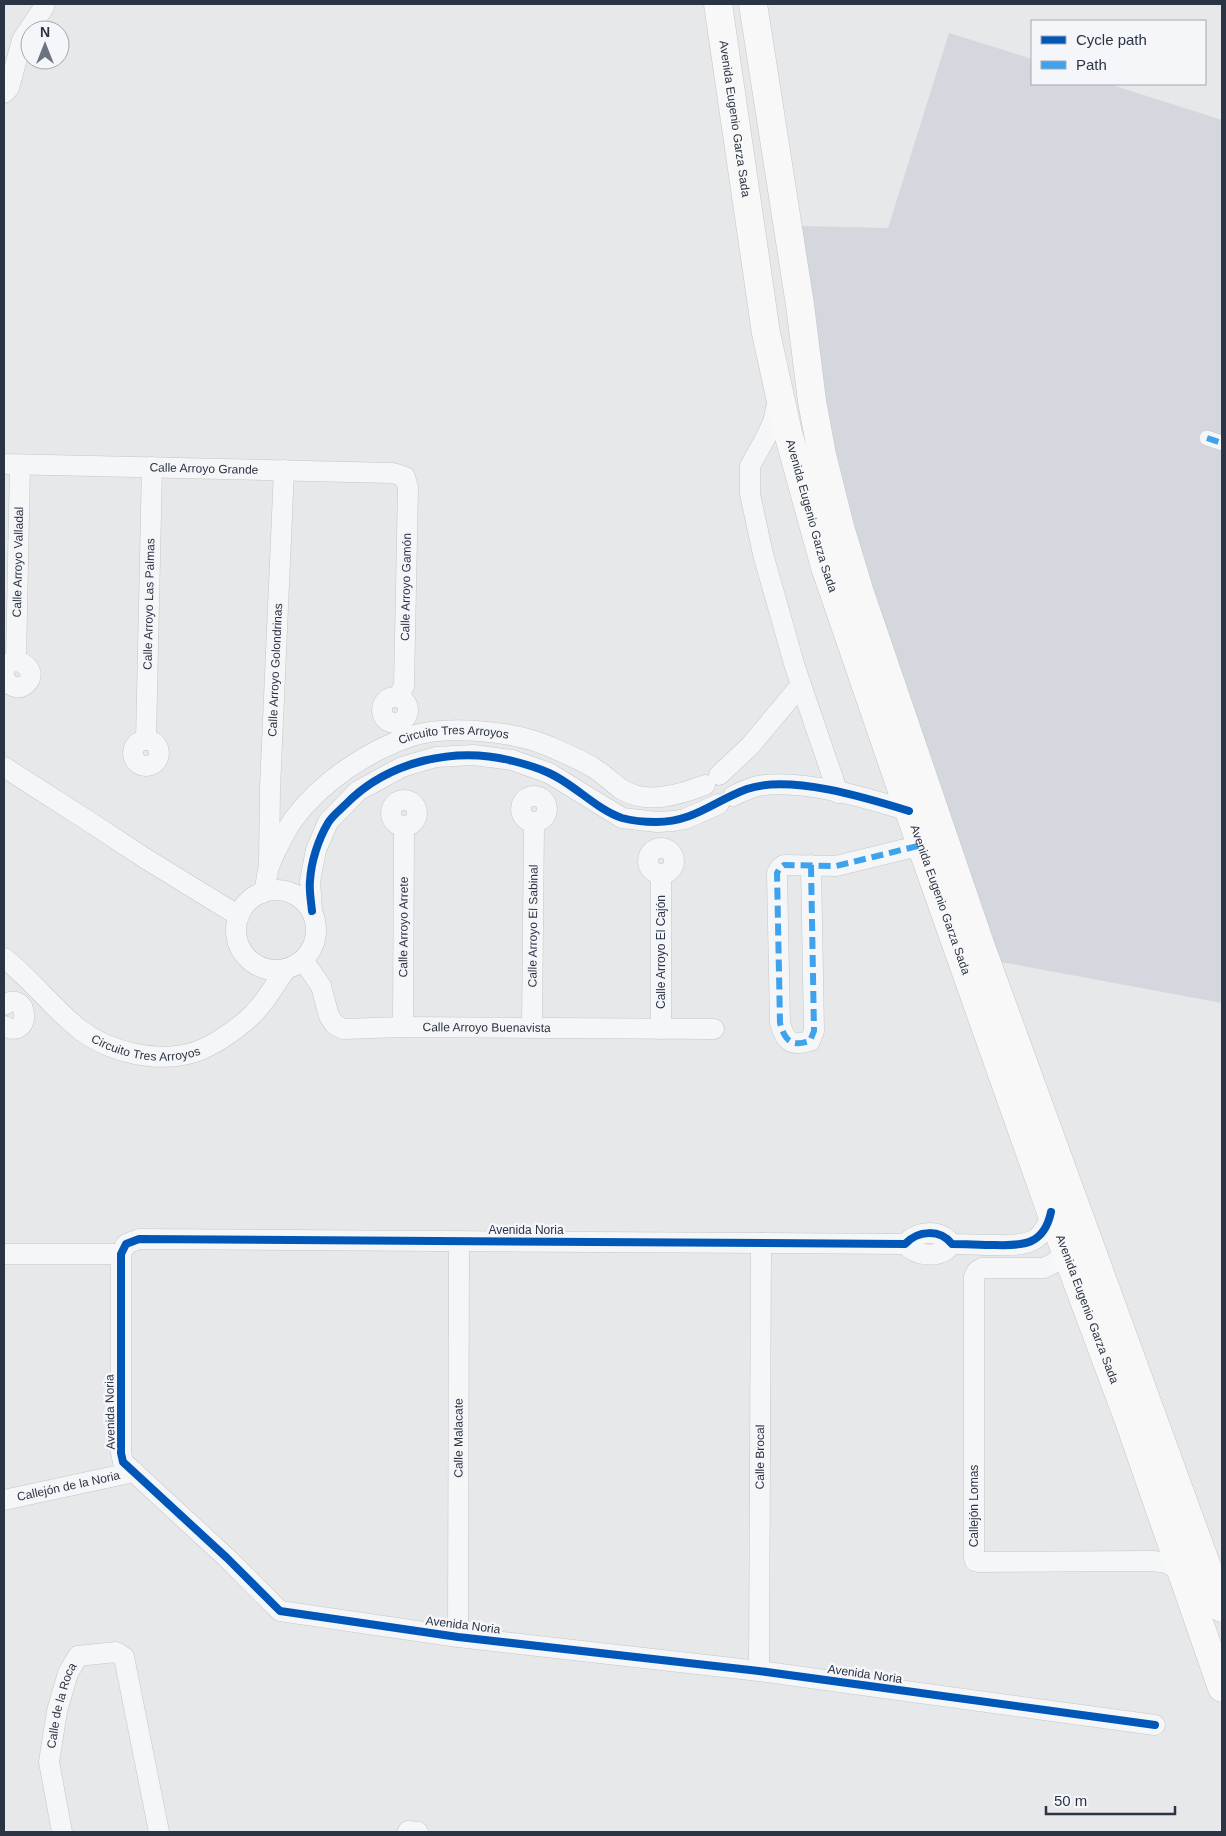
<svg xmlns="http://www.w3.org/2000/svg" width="1226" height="1836" viewBox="0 0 1226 1836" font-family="Helvetica,sans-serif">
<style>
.built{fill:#d4d7dd}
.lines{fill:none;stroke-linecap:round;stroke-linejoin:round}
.pedestrian-casing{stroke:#c4c6c8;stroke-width:16}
.minor-casing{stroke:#c4c6c8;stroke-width:21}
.secondary-casing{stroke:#c4c6c8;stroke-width:29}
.pedestrian{stroke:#f5f6f7;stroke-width:15}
.minor{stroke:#f5f6f7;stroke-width:20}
.secondary{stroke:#f8f8f8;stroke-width:28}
.quiet{stroke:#3ea3ec;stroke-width:6;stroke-dasharray:12 6;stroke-linecap:butt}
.cycleway-casing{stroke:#f4f6f9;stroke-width:11}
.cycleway{stroke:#0057b8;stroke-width:8}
.labels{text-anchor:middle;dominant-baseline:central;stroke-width:5;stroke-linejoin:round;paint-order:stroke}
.street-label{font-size:12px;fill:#2b3445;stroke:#f4f6f9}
</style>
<rect width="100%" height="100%" fill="#e6e8ea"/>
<!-- built -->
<path class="built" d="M 949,33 L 1032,59 L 1032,84 L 1109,84 L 1222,120 L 1222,1003 L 991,960 L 827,454 L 799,226 L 888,228 Z"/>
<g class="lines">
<defs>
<path id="pedestrian" d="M 1207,438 L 1222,443"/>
<g id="minor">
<path d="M 4,93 L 9,88 L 22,40 L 44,7 L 44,4"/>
<path d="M 778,399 L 773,422 L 766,437 L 750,466 L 750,494 L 763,554 L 795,667 L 838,793"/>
<path id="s1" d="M 4,464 L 393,473 L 405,477 L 408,488 L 404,686 L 398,697"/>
<path id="s2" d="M 16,660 L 20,465"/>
<path d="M 4,672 C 8,649 43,668 26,684 C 18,691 8,686 4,677"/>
<circle cx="395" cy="710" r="13"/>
<circle cx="146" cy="753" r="13"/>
<path id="s3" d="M 146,740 L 152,467"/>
<path d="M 4,767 L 93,824 L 143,857 L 239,916"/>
<path d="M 719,775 L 750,746 L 801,685"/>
<circle cx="534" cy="809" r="13"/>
<path d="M 733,796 C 741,792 749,788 758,786 C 801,778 867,798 909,811"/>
<circle cx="404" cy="813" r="13"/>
<circle cx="661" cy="861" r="13"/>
<path id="s4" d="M 269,862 L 270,789 L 284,470"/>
<path d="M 811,865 L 814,1031 L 810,1041 C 791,1047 785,1041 780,1023 L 777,873 L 780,868 L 784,865 L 836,866 L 922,845"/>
<circle cx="276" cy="930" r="40"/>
<path id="s5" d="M 263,893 C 267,884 266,876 269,867 C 274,853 285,832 293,820 C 321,782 367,751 412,736 C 447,725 512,731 546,745 C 562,752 579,759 594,768 C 603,774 612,782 621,789 C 646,805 679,795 705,785"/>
<path d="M 312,911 L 310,881 L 316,850 L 328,822 L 358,791 L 402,767 L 436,757 L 474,755 L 512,760 L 549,773 L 622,818 L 657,822 L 674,821 L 685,819 L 719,804"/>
<path id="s6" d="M 4,958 C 31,979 52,1007 79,1029 C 109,1052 157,1064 195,1052 C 213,1046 238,1029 252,1015 C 265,1003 275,984 286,969"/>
<path id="s7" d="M 303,960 L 321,986 L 329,1016 L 335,1025 L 344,1029 L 403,1027 L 714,1029"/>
<path d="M 4,1005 C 29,988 33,1041 4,1026"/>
<path id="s8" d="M 403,1027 L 404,827"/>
<path id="s9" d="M 532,1028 L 534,823"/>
<path d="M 661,1029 L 661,875"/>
<path d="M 1051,1212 C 1044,1245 1023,1246 995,1245 C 980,1245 966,1244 952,1244 C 940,1229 918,1230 905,1244 L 139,1239 L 126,1244 L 121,1254 L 121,1453 L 123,1462 L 227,1558 L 280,1611 L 458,1637 L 759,1671 L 1155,1725"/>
<path d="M 905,1244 C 917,1257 941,1259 952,1244"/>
<path d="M 1065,1249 L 1056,1262 L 1044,1268 L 982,1268 L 977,1271 L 974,1277 L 974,1557 L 975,1561 L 979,1562 L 1153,1561 L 1167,1563 L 1183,1573"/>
<path d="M 4,1254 L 121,1254"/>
<path id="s10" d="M 4,1500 L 134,1472"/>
<path id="s11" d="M 458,1637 L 459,1241"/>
<path id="s12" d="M 759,1671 L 761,1243"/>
<path d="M 408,1831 L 418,1832"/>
<path id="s13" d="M 62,1832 L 49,1762 L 57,1711 L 68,1673 L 78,1656 L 116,1652 L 124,1657 L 159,1832"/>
</g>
<g id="secondary">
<path id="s14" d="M 718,4 L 766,333 L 788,433 L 825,567 L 909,811 L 1051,1212 L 1128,1418 L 1222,1688"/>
<path d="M 753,4 L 800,305 L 812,401 L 822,455 L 840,527 L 860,593 L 980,944 L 1222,1608"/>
</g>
</defs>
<!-- pedestrian casing -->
<use href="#pedestrian" class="pedestrian-casing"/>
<!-- minor casing -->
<use href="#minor" class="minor-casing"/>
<!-- secondary casing -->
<use href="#secondary" class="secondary-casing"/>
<!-- pedestrian -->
<use href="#pedestrian" class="pedestrian"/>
<!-- minor -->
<use href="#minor" class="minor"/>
<!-- secondary -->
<use href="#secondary" class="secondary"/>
<!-- quiet -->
<path class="quiet" d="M 1207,438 L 1222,443
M 811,865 L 814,1031 L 810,1041 C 791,1047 785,1041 780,1023 L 777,873 L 780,868 L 784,865 L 836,866 L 922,845"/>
<defs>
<path id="cycleway" d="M 312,911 C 311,901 309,890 310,881 C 311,862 318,840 328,823 C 332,816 340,810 346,804 C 388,761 455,746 513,761 C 525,764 538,768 549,773 C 574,784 597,810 622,818 C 633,821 646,822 656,822 C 694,822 714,801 747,789 C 790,774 867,798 909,811
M 1051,1212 C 1044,1245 1023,1246 995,1245 C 980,1245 966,1244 952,1244 C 940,1229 918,1230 905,1244 L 139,1239 L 126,1244 L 121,1254 L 121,1453 L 123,1462 L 227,1558 L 280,1611 L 458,1637 L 759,1671 L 1155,1725"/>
</defs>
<!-- cycleway casing -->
<use href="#cycleway" class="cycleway-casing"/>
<!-- cycleway -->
<use href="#cycleway" class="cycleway"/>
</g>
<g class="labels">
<!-- street labels -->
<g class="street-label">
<text stroke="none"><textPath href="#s14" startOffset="116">Avenida Eugenio Garza Sada</textPath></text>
<text stroke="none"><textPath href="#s1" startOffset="200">Calle Arroyo Grande</textPath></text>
<text stroke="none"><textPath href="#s14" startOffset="521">Avenida Eugenio Garza Sada</textPath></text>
<text stroke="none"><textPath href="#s2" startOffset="98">Calle Arroyo Valladal</textPath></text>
<text transform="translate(406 587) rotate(-89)">Calle Arroyo Gamón</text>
<text stroke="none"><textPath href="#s3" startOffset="136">Calle Arroyo Las Palmas</textPath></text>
<text stroke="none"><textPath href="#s4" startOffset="192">Calle Arroyo Golondrinas</textPath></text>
<text stroke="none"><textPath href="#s5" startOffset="269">Circuito Tres Arroyos</textPath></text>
<text stroke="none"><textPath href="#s14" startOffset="926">Avenida Eugenio Garza Sada</textPath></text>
<text stroke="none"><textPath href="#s9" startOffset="102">Calle Arroyo El Sabinal</textPath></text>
<text stroke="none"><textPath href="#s8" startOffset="100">Calle Arroyo Arrete</textPath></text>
<text transform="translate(661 952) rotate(-90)">Calle Arroyo El Cajón</text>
<text stroke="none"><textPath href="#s7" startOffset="226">Calle Arroyo Buenavista</textPath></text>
<text stroke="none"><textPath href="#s6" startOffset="175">Circuito Tres Arroyos</textPath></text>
<text x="526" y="1230">Avenida Noria</text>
<text stroke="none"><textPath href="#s14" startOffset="1361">Avenida Eugenio Garza Sada</textPath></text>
<text transform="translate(110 1412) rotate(-91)">Avenida Noria</text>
<text stroke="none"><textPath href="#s11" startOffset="199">Calle Malacate</textPath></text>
<text stroke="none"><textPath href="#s12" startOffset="214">Calle Brocal</textPath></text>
<text stroke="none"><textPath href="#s10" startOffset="66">Callejón de la Noria</textPath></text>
<text transform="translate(974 1506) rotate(-90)">Callejón Lomas</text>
<text transform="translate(463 1625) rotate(7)">Avenida Noria</text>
<text transform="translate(865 1674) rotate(8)">Avenida Noria</text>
<text stroke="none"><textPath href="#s13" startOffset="129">Calle de la Roca</textPath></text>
</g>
</g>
<!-- border -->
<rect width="1226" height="1836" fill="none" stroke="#2b3445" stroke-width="10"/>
<!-- legend -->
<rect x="1031" y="20" width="175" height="65" fill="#f4f6f9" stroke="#a4a8b1"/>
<rect x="1041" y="36" width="25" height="8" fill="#0057b8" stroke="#a4a8b1"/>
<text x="1076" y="45" font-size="15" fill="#2b3445">Cycle path</text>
<rect x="1041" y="61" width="25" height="8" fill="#3ea3ec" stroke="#a4a8b1"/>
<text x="1076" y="70" font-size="15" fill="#2b3445">Path</text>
<!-- north arrow -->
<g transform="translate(45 45)"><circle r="24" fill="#f4f6f9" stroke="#a4a8b1"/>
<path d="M0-4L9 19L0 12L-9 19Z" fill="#6c737f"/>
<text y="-8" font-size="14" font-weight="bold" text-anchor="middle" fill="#2b3445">N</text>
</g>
<!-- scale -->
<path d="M1046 1806v8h129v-8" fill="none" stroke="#2b3445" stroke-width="2.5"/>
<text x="1054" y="1806" font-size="15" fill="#2b3445" stroke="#f4f6f9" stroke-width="4" paint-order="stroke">50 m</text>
</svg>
